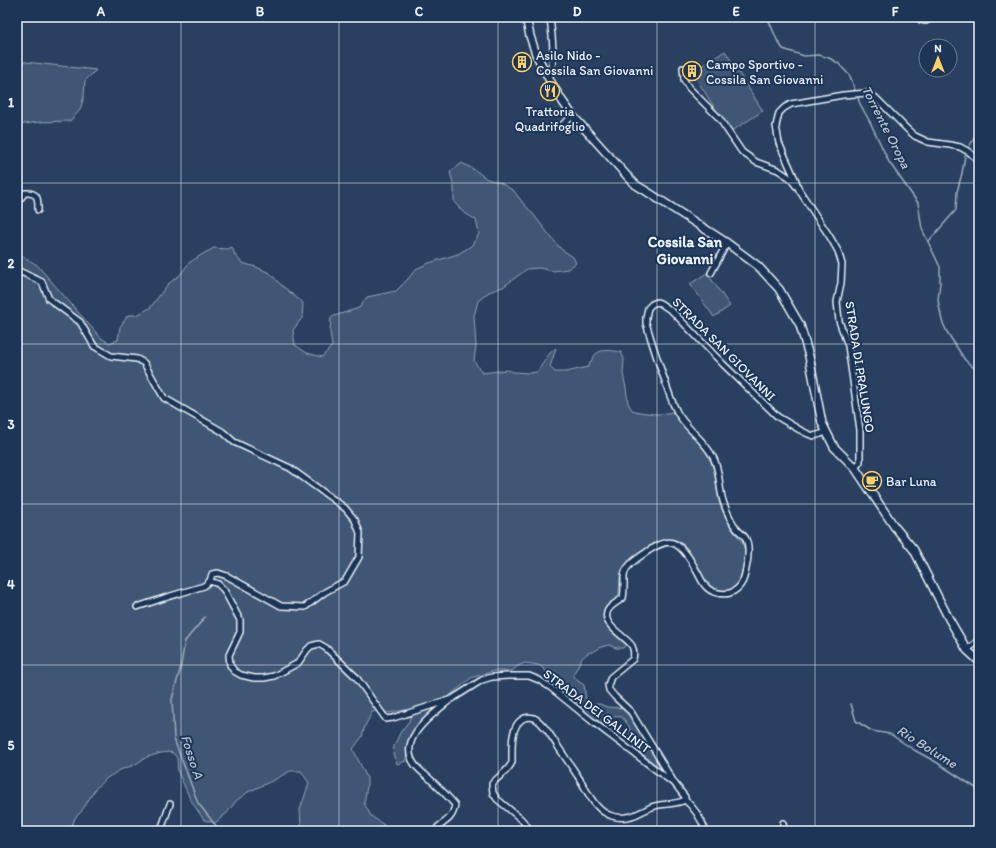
<svg xmlns="http://www.w3.org/2000/svg" width="996" height="848" viewBox="0 0 996 848" font-family="Itim,sans-serif">
<style>
.green{fill:#415774;stroke:#94a4b6}
.lines{fill:none;stroke-linecap:round;stroke-linejoin:round}
.stream{stroke:#9dabbd;stroke-width:1.5}
.minor-casing{stroke:#e8f1f8;stroke-width:8}
.major-casing{stroke:#e8f1f8;stroke-width:10}
.minor{stroke:#1d3557;stroke-width:5}
.major{stroke:#1d3557;stroke-width:7}
.grid{fill:none;stroke:#e8f1f8;stroke-width:1;stroke-opacity:0.55}
.labels{text-anchor:middle;dominant-baseline:central;stroke-width:4;stroke-linejoin:round;paint-order:stroke}
.poi-label{font-size:13px;fill:#e8f1f8;stroke:#1d3557;text-anchor:start}
.street-label{font-size:13px;fill:#e8f1f8;stroke:#1d3557}
.water-label{font-size:14px;font-style:italic;fill:#b6c2d0;stroke:#1d3557}
.quarter-label{font-size:15px;font-weight:bold;fill:#e8f1f8;stroke:#1d3557}
.neatline{fill:none;stroke:#e8f1f8;stroke-width:1.5}
.grid-label{font-size:13px;text-anchor:middle;font-weight:bold;fill:#e8f1f8}
</style>
<rect width="100%" height="100%" fill="#294061"/>
<filter id="ink" filterUnits="userSpaceOnUse"><feTurbulence type="fractalNoise" baseFrequency=".025" numOctaves="2"/><feDisplacementMap in="SourceGraphic" scale="8" xChannelSelector="R" yChannelSelector="G"/><feConvolveMatrix kernelMatrix="1 2 1 2 8 2 1 2 1" color-interpolation-filters="sRGB"/></filter>
<g filter="url(#ink)">
<!-- green -->
<path class="green" d="M 725,51 L 763,111 L 730,132 L 692,72 Z
M 17,61 L 96,70 L 85,81 L 84,96 L 80,110 L 70,121 L 40,122 L 17,125 Z
M 462,163 L 475,170 L 487,179 L 501,183 L 514,191 L 523,203 L 533,214 L 551,237 L 561,249 L 573,257 L 576,263 L 568,269 L 553,271 L 539,268 L 527,269 L 503,287 L 489,292 L 478,301 L 474,316 L 476,346 L 474,361 L 482,373 L 507,370 L 514,372 L 529,373 L 537,372 L 550,353 L 556,348 L 550,367 L 555,372 L 566,372 L 588,367 C 590,363 592,359 595,355 C 600,348 613,351 621,352 L 624,359 L 623,374 L 626,388 L 628,403 L 632,410 L 639,412 L 654,414 L 661,414 L 672,412 C 678,419 683,425 688,431 C 695,440 704,447 709,457 C 716,471 716,486 719,501 C 721,508 728,523 732,529 C 737,536 744,542 745,552 C 745,556 744,560 743,564 C 742,569 742,574 740,579 C 737,585 734,589 727,590 C 692,596 700,528 662,541 C 657,543 653,544 648,547 C 636,555 623,563 620,577 C 619,584 620,591 618,598 C 590,614 609,628 625,643 L 626,645 L 623,648 L 616,648 L 609,645 L 601,647 L 595,651 L 588,653 L 582,658 L 573,675 L 578,681 L 584,685 L 586,700 L 593,704 L 600,704 L 607,707 L 622,708 L 631,716 L 664,771 L 637,750 L 631,740 L 629,726 L 622,717 C 612,716 609,717 604,725 L 590,715 L 567,694 L 566,687 L 562,681 L 549,676 L 545,670 L 539,665 L 525,663 L 518,666 L 512,671 L 493,671 L 471,678 L 436,707 L 427,715 L 418,725 L 410,739 L 407,746 L 406,761 L 397,764 L 393,754 L 394,746 L 400,733 L 409,721 L 411,714 L 405,710 L 388,713 L 381,710 L 372,712 L 365,726 L 362,737 L 353,749 L 367,778 L 367,787 L 364,803 L 371,816 L 384,825 L 385,831 L 357,831 L 356,830 L 341,828 L 337,831 L 306,831 L 301,825 L 300,810 L 309,783 L 301,771 L 290,771 L 274,780 L 248,792 L 236,801 L 227,813 L 215,823 L 204,820 L 190,799 L 184,785 L 178,772 L 177,758 L 173,753 L 169,752 L 161,753 L 147,757 L 134,765 L 120,770 L 107,778 L 96,788 L 81,812 L 75,818 L 70,831 L 17,831 L 17,253 L 37,265 L 100,337 L 109,343 L 118,340 L 120,327 L 128,315 L 137,315 L 150,308 L 168,284 L 180,275 L 189,263 L 201,255 L 214,248 L 228,249 L 232,247 L 235,255 L 242,263 L 256,267 L 270,273 L 280,284 L 303,303 L 302,318 L 293,330 L 295,345 L 307,353 L 322,357 L 332,346 L 330,332 L 331,317 L 359,308 L 367,297 L 396,291 L 407,280 L 416,269 L 429,263 L 458,254 L 471,246 L 479,234 L 476,220 L 463,212 L 454,202 L 454,187 L 450,172 Z
M 707,273 L 730,306 L 714,317 L 690,284 Z"/>
<g class="lines">
<!-- stream -->
<path class="stream" d="M 768,17 L 769,21 L 777,40 L 783,49 L 804,56 L 819,55 L 829,58 L 838,63 L 850,76 L 860,104 L 870,122 L 889,162 L 918,203 L 922,229 L 940,267 L 940,283 L 938,300 L 942,321 L 947,332 L 965,360 L 975,369 L 979,371
M 969,147 L 977,133 L 979,126
M 928,242 L 956,210 L 957,192 L 962,173 L 965,156
M 205,617 L 185,641 L 180,670 L 172,699 L 174,739 L 198,803 L 220,831
M 851,704 L 856,721 L 872,731 L 890,734 L 914,750 L 936,762 L 976,788 L 979,792"/>
<defs>
<path id="minor" d="M 921,20 L 926,21 L 933,17
M 683,68 L 684,80 L 689,88 L 719,118 L 742,152 L 756,162 L 778,170 L 790,178 L 796,186
M 549,79 C 556,59 552,37 550,17
M 562,125 L 573,116
M 17,200 L 20,199 L 25,193 C 39,192 38,200 38,210
M 17,269 L 19,271 L 42,282 L 49,299 L 80,322 L 94,346 L 111,356 L 137,359 L 144,363 L 164,398 L 223,432 L 234,442 L 290,468 L 345,508 L 355,520 L 360,533 L 359,557 L 345,581 L 325,592 L 305,607 L 281,606 L 227,576 L 218,573 L 212,574 L 210,581
M 711,273 L 727,243
M 855,468 L 860,462 L 860,430 L 848,346 L 839,321 L 838,311 L 837,302 L 841,283 L 842,264 L 838,251 L 830,237 L 799,190 L 796,181 L 779,143 L 776,126 L 779,113 L 784,108 L 791,104 L 843,95 L 867,93 L 876,98 L 908,130 L 915,136 L 928,142 L 950,145 L 960,147 L 969,152 L 979,161
M 137,607 L 164,598 L 204,586 L 210,581 L 218,584 L 224,590 L 240,620 L 240,632 L 229,655 L 230,665 L 234,671 L 241,675 L 254,678 L 264,678 L 274,676 L 298,663 L 307,650 L 311,646 L 319,644 L 326,648 L 356,677 L 386,719 L 393,718 L 452,699 L 482,680 L 492,677 L 508,676 L 529,676 L 539,680 L 551,688 L 593,722 L 672,782
M 967,650 L 979,640
M 685,800 L 685,797 L 675,784 L 631,712 L 615,697 L 609,690 L 608,685 L 611,677 L 633,659 C 634,655 634,650 632,646 C 626,636 600,625 608,610 C 611,605 619,601 623,598 C 624,593 624,588 624,583 C 624,581 624,579 624,577 C 624,565 640,557 648,551 C 655,547 665,540 673,543 C 683,547 690,559 695,568 C 702,579 703,590 718,593 C 722,594 726,594 730,593 C 741,589 744,580 746,569 C 748,560 750,548 746,539 C 744,535 739,532 736,528 C 731,521 727,512 724,504 C 718,488 721,472 713,457 C 704,439 686,429 677,412 C 672,402 668,391 665,381 C 658,362 652,343 646,323 L 646,317 L 648,308 L 652,304 L 657,302 L 660,303 L 673,312 L 723,364 L 778,417 L 800,430 L 808,434 L 814,436 L 821,434 L 826,432
M 685,800 C 695,808 701,819 706,831
M 783,823 L 784,831
M 438,827 C 448,820 453,817 455,805 C 447,795 438,787 429,778 C 424,774 419,770 415,765 C 396,740 432,715 449,701
M 154,831 L 162,827 L 170,804
M 529,831 L 527,826 L 521,819 L 497,799 L 493,793 L 492,784 C 497,777 509,771 512,762 C 512,759 512,756 512,753 C 512,743 512,728 520,721 C 524,717 531,716 536,719 C 545,725 551,736 557,745 C 564,756 572,767 579,778 C 588,792 595,811 612,816 C 622,819 632,817 641,812 C 646,810 650,807 655,806 C 665,803 675,805 685,800"/>
<path id="major" d="M 526,17 L 530,36 L 536,54 L 549,79 L 563,102 L 573,116 L 619,167 L 628,177 L 636,185 L 646,191 L 727,243 L 758,266 L 779,289 L 800,325 L 809,356 L 822,423 L 834,447 L 855,468 L 894,526 L 914,550 L 949,619 L 967,650 L 979,661"/>
</defs>
<!-- minor casing -->
<use href="#minor" class="minor-casing"/>
<!-- major casing -->
<use href="#major" class="major-casing"/>
<!-- minor -->
<use href="#minor" class="minor"/>
<!-- major -->
<use href="#major" class="major"/>
</g>
</g>
<!-- grid -->
<path class="grid" d="M 181,17 L 181,831M 339,17 L 339,831M 498,17 L 498,831M 657,17 L 657,831M 815,17 L 815,831M 17,183 L 979,183M 17,344 L 979,344M 17,504 L 979,504M 17,665 L 979,665"/>
<!-- icons -->
<defs>
<symbol id="building-ring" viewBox="-11 -11 22 22"><circle r="9.5" fill="#1d3557" stroke="#ffd166" stroke-width="1.5"/><path d="M-4-6H4V6H1V3H-1V6H-4ZM-2.5-4.3h1.7v1.8h-1.7ZM.8-4.3h1.7v1.8H.8ZM-2.5-1h1.7V.8h-1.7ZM.8-1h1.7V.8H.8Z" fill="#ffd166"/></symbol>
<symbol id="restaurant-ring" viewBox="-11 -11 22 22"><circle r="9.5" fill="#1d3557" stroke="#ffd166" stroke-width="1.5"/><path d="M-5-6h1v4h1v-4h1v4h1v-4h1v5L-1.5 .5V6h-2V.5L-5-1ZM5-6V6H3V1.5H1.5Q1.5-4 5-6Z" fill="#ffd166"/></symbol>
<symbol id="cafe-ring" viewBox="-11 -11 22 22"><circle r="9.5" fill="#1d3557" stroke="#ffd166" stroke-width="1.5"/><path d="M-5.5-4.5H6V0H3Q3 3.5 0 3.5H-2.5Q-5.5 3.5-5.5 0ZM3-3.2v2h1.7v-2ZM-6 4.5H4V6H-6Z" fill="#ffd166"/></symbol>
</defs>
<g fill-rule="evenodd">
<use href="#building-ring" x="511" y="51" width="22" height="22"/>
<use href="#building-ring" x="681" y="60" width="22" height="22"/>
<use href="#restaurant-ring" x="539" y="80" width="22" height="22"/>
<use href="#cafe-ring" x="861" y="470" width="22" height="22"/>
</g>
<g class="labels">
<!-- poi labels -->
<g class="poi-label">
<text x="536" y="55">Asilo Nido -<tspan x="536" dy="15">Cossila San Giovanni</tspan></text>
<text x="706" y="64">Campo Sportivo -<tspan x="706" dy="15">Cossila San Giovanni</tspan></text>
<text x="550" y="111" text-anchor="middle">Trattoria<tspan x="550" dy="15">Quadrifoglio</tspan></text>
<text x="886" y="481">Bar Luna</text>
</g>
<!-- street labels -->
<g class="street-label">
<text transform="translate(724 349) rotate(45)">STRADA SAN GIOVANNI</text>
<text transform="translate(860 367) rotate(81)">STRADA DI PRALUNGO</text>
<text transform="translate(597 711) rotate(37)">STRADA DEI GALLINIT</text>
</g>
<!-- water labels -->
<g class="water-label">
<text transform="translate(886 127) rotate(63)">Torrente Oropa</text>
<text transform="translate(927 747) rotate(32)">Rio Bolume</text>
<text transform="translate(192 757) rotate(72)">Fosso A</text>
</g>
<!-- quarter labels -->
<g class="quarter-label">
<text x="685" y="242">Cossila San<tspan x="685" dy="17">Giovanni</tspan></text>
</g>
</g>
<!-- margin -->
<rect width="996" height="848" fill="none" stroke="#1d3557" stroke-width="44"/>
<!-- north arrow -->
<g transform="translate(938 58)"><circle r="19" fill="#1d3557" stroke="#6e8097"/>
<path d="M0-3L7 15L0 10L-7 15Z" fill="#ffd166"/>
<text y="-6" font-size="11" font-weight="bold" text-anchor="middle" fill="#e8f1f8">N</text>
</g>
<rect x="22" y="22" width="952" height="804" class="neatline"/>
<g class="grid-label">
<text x="101" y="16">A</text>
<text x="260" y="16">B</text>
<text x="419" y="16">C</text>
<text x="577" y="16">D</text>
<text x="736" y="16">E</text>
<text x="895" y="16">F</text>
<text x="11" y="107">1</text>
<text x="11" y="268">2</text>
<text x="11" y="429">3</text>
<text x="11" y="589">4</text>
<text x="11" y="750">5</text>
</g>
</svg>
